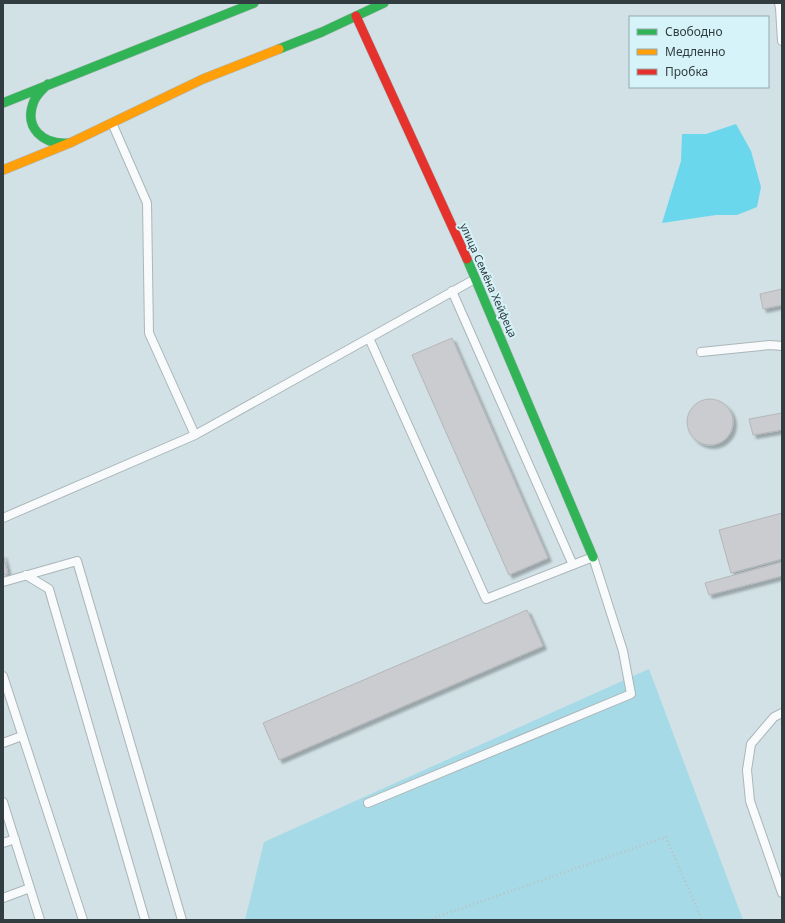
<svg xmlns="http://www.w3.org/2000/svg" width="785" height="923" viewBox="0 0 785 923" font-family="'Noto Sans',sans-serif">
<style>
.green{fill:#a7dae7}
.water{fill:#6bd7ed}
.building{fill:#cacccf;stroke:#b5b7ba;filter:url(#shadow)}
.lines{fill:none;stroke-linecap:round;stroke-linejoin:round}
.lane-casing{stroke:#aab6b9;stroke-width:10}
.fast-casing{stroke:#aab6b9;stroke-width:10}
.slow-casing{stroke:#aab6b9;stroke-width:10}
.jam-casing{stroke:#aab6b9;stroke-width:10}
.path{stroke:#bbc1c2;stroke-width:2.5;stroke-dasharray:1 3;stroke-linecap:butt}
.lane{stroke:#f8fafb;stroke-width:8}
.fast{stroke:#30b455;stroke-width:9}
.slow{stroke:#ff9f0a;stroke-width:9}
.jam{stroke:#e5322d;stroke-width:9}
.labels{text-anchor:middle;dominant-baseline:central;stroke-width:4;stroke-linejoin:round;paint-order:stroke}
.street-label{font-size:11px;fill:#313d40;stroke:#d6f3fa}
</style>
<defs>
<filter id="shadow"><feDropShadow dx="3.5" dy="3.5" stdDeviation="1" flood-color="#0004"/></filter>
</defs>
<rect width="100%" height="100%" fill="#d1e1e5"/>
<!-- green -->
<path class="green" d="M 649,669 L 743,920 L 245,920 L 264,842 Z"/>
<!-- water -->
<path class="water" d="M 736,124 L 751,151 L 761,187 L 757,207 L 737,215 L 716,215 L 662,223 L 681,161 L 682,134 L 706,134 Z"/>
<!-- building -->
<path class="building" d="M 782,289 L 782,305 L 763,309 L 760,294 Z
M 452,338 L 548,558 L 509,575 L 412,355 Z
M687 422a23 23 0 1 1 46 0a23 23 0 1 1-46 0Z
M 782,413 L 782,430 L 753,435 L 749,419 Z
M 782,513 L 782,559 L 731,573 L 719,530 Z
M 3,554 L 8,574 L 3,575 Z
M 782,562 L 782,576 L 709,595 L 705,583 Z
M 527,610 L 543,646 L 279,760 L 263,723 Z"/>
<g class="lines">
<defs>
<path id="lane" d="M 779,3 L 780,8 L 782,41
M 112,123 L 147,203 L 149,333 L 195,435
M 452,291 L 573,565
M 701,352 L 770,345 L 782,346
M 3,518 L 195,435 L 475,279
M 26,575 L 49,589 L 145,920
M 3,582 L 77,561 L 182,920
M 3,676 L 83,920
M 782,713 L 774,717 L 751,744 L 747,770 L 750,801 L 782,893
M 3,743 L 22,736
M 3,802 L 40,920
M 368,803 L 631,694 L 623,651 L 593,557 L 486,599 L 369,338
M 3,843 L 15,839
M 3,898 L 30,888"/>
<path id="fast" d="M 279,49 L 322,32 L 384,3
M 48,84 C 43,89 37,94 34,101 C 23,128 43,145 69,143
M 3,103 L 254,3
M 467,259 L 593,557"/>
<path id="slow" d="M 3,170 L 72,142 L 203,79 L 279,49"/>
<path id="jam" d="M 356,16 L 467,259"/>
</defs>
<!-- lane casing -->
<use href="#lane" class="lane-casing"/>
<!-- fast casing -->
<use href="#fast" class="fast-casing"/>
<!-- slow casing -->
<use href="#slow" class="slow-casing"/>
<!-- jam casing -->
<use href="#jam" class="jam-casing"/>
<!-- path -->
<path class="path" d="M 428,920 L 666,837 L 702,920"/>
<!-- lane -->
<use href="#lane" class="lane"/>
<!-- fast -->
<use href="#fast" class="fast"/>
<!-- slow -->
<use href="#slow" class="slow"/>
<!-- jam -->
<use href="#jam" class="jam"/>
</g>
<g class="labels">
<!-- street labels -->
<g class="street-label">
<text transform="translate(489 280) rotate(66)">улица Семёна Хейфеца</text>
</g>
</g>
<!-- border -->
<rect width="785" height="923" fill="none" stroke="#313d40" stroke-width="8"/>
<!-- legend -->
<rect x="629" y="16" width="140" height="72" fill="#d6f3fa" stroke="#94aab0"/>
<rect x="637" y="29" width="20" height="6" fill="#30b455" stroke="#94aab0"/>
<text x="665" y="36" font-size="12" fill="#313d40">Свободно</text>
<rect x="637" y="49" width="20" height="6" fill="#ff9f0a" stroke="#94aab0"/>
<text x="665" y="56" font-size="12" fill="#313d40">Медленно</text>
<rect x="637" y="69" width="20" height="6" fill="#e5322d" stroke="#94aab0"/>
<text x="665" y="76" font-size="12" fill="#313d40">Пробка</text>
</svg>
